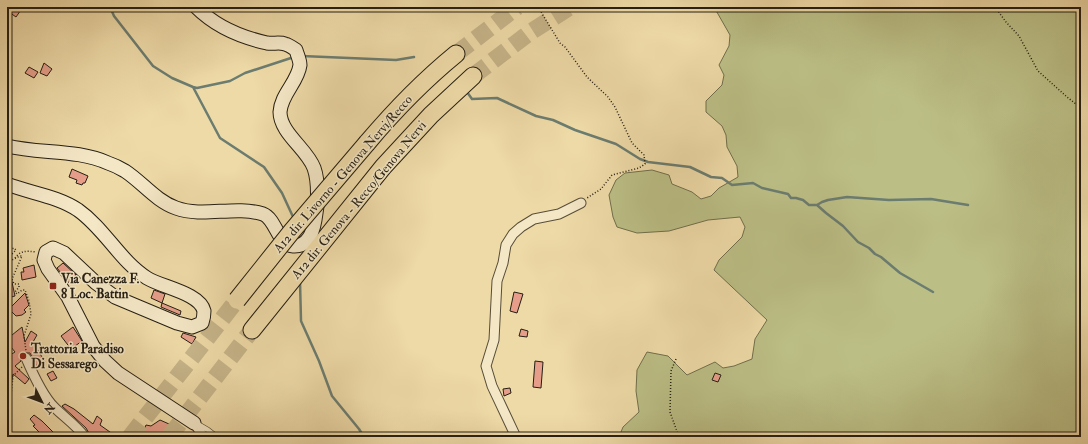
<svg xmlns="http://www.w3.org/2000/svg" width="1088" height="444" viewBox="0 0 1088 444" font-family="'IM FELL Double Pica',serif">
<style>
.green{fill:#bbbe85;stroke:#706e4c}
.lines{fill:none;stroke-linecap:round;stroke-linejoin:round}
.stream{stroke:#6b7c70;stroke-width:2.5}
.building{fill:#e69e8a;stroke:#251e13}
.highway-tunnel{stroke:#c6b489;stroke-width:17;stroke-dasharray:17 8;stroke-linecap:butt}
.lane-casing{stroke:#574d38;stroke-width:6}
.street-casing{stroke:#574d38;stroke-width:11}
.secondary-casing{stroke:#251e13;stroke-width:15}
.highway-casing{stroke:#251e13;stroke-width:19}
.path{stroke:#251e13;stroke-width:1.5;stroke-dasharray:1 2;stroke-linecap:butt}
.lane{stroke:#f4e7c6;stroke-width:4.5}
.street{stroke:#f4e7c6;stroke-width:9}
.secondary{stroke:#f4e7c6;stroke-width:13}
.highway{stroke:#eedaa7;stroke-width:17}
.highway-bridge-casing{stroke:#251e13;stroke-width:19;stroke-linecap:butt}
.highway-bridge{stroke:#eedaa7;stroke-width:17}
.poi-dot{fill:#8f2418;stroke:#f4e7c6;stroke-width:1.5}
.labels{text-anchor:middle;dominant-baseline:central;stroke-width:3;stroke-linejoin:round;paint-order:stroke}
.street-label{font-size:13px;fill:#251e13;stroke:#f4e7c6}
.poi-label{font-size:13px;font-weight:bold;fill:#251e13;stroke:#f4e7c6;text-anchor:start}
</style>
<rect width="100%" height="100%" fill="#eedaa7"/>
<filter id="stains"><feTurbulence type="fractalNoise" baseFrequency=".005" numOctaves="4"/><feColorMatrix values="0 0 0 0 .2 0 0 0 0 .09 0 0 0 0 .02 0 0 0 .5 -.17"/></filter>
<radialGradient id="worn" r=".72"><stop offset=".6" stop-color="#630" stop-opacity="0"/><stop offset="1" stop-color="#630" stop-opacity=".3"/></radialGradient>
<!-- green -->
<path class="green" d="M 714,7 L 1081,7 L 1081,437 L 619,437 L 623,427 L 639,412 L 636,391 L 637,370 L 647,352 L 668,356 L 687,375 L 715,362 L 723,368 L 734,366 L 752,359 L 755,339 L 767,320 L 714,270 L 719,260 L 742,237 L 745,227 L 740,217 L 708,220 L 669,231 L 637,233 L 617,227 L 613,217 L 609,195 L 616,180 L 625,173 L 652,170 L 669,175 L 672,184 L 692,192 L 701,199 L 711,196 L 719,188 L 738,177 L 737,166 L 727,147 L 726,135 L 722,126 L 706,112 L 706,101 L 722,85 L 724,75 L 719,65 L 729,46 L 730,35 Z"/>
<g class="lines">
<!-- stream -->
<path class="stream" d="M 110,7 L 114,16 L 153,66 L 172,78 L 193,87 L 220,138 L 264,167 L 282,193 L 294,219
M 302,56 L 396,60 L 414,57
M 193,87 L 197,88 L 230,81 L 245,73 L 294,57
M 467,92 L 472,99 L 497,98 L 536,116 L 553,120 L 575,130 L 616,144 L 640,159 L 648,162 L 690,167 L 711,177 L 722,178 L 732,185 L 753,183 L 762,188 L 788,194 L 791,198 L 796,198 L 803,200 L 809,205 L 817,205 L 822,202 L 828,200 L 847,197 L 889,200 L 931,199 L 968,205
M 817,205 L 826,213 L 843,226 L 858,242 L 869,248 L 875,254 L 881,257 L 900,273 L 933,292
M 300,281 L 301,321 L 319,361 L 332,396 L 359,429 L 364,437"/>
</g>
<!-- building -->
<path class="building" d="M 13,7 L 23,7 L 16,17 L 9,12 Z
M 44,63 L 52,69 L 47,76 L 40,73 Z
M 29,67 L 38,72 L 34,78 L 25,73 Z
M 72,169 L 88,176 L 85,183 L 83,183 L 82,185 L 76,183 L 77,180 L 69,177 Z
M 63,263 L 76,275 L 69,283 L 57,268 Z
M 34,265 L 36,277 L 22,280 L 21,272 L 24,272 L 23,268 Z
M 10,273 L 15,296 L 7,298 L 7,274 Z
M 154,290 L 165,294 L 162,303 L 151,298 Z
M 514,292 L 523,294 L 517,313 L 510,311 Z
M 25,293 L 29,305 L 24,310 L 26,312 L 22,315 L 16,316 L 9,309 Z
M 162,303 L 181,311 L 180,315 L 161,307 Z
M 22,327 L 25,342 L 31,331 L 37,335 L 33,342 L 45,362 L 37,367 L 30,353 L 23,353 L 20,357 L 21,361 L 15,366 L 29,379 L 25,384 L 13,374 L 11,385 L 7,385 L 7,357 L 15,352 L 7,342 L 7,339 Z
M 73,327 L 82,341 L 71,349 L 61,336 Z
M 521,329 L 528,331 L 527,337 L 519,336 Z
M 183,333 L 196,337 L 192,344 L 181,337 Z
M 535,361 L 543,362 L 541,388 L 533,387 Z
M 53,371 L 57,378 L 51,381 L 47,374 Z
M 715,373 L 721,375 L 718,382 L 712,380 Z
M 510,388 L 511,393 L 504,396 L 503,389 Z
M 65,404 L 74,409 L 93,424 L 97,416 L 102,420 L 100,425 L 117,437 L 91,437 L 86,428 L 62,406 Z
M 34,415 L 42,421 L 58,437 L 34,437 L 40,433 L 33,426 L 35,425 L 30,419 Z
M 160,420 L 169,424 L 165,437 L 141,437 L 146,425 L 151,426 Z"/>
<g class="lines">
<!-- highway-tunnel -->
<path class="highway-tunnel" d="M 456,54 L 517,7
M 473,76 L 529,33 L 570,7
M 130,437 L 237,300
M 169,437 L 252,330"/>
<defs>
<path id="lane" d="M 196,423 L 208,430 L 217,437"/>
<path id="street" d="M 26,358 C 32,372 43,396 54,407 C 64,417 76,425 85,437
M 194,423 L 204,437
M 516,437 L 492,386 L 486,366 L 494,340 L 497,281 L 503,263 L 506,245 L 513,234 L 521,227 L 534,219 L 559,214 L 581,203"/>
<path id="secondary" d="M 7,146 C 40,154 77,149 108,163 C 114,165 120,168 125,171 C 142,182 156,201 176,208 C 204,218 234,205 263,214 C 276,219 278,245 293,246 C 308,247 313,232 315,220 C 318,205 319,182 314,168 C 307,149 280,133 280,112 C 281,94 298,82 300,65 C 300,60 297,54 296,50 C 293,48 289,45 285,44 C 280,42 273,44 267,43 C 240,37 216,27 196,7
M 7,184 C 30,193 57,196 78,210 C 105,229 120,261 147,278 C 161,287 200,293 204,311 C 204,314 203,320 202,323 L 192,327 L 177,323 L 115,297 L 96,283 L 64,253 L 53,248 L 46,252 L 44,260 L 48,269 L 68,297 L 93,346 L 105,361 L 118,373 L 194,423"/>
<path id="highway" d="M 367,143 C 394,111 423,81 456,54
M 252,330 L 383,167 L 431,115 L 473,76"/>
</defs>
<!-- lane casing -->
<use href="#lane" class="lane-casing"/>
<!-- street casing -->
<use href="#street" class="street-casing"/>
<!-- secondary casing -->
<use href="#secondary" class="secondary-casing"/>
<!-- highway casing -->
<use href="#highway" class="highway-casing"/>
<!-- path -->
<path class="path" d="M 538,7 L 560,43 L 565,47 L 587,77 L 608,97 L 615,107 L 632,143 L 644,155 L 645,164 L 639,168 L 612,175 L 601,189 L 587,198
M 995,7 L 1006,22 L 1019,36 L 1038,71 L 1067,97 L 1081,108
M 7,251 L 14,248 L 16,250 L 9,257 L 10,261 L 20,256 L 22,256 L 12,279 L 14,284 L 19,284 L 19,287 L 15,292 L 17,294 L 22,290 L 25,290 L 29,301 L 31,314 L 24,336 L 26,351
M 15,258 C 21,250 26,251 36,252
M 676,359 L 671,371 L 670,412 L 679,437
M 7,373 L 13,376
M 7,433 L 13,376 L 22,367"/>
<!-- lane -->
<use href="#lane" class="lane"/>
<!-- street -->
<use href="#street" class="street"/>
<!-- secondary -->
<use href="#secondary" class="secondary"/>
<!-- highway -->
<use href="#highway" class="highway"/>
<defs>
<path id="highway-bridge" d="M 237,300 L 292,231 L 367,143"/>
</defs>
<!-- highway-bridge casing -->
<use href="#highway-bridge" class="highway-bridge-casing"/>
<!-- highway-bridge -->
<use href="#highway-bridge" class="highway-bridge"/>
</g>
<!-- markers -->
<g class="poi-dot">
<rect x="49" y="282" width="8" height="8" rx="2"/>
<circle cx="23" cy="356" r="4"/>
</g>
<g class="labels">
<!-- street labels -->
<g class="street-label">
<text transform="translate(343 174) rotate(-49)">A12 dir. Livorno - Genova Nervi/Recco</text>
<text transform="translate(359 200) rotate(-50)">A12 dir. Genova - Recco/Genova Nervi</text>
</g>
<!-- poi labels -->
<g class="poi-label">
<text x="61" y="279">Via Canezza F.<tspan x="61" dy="15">8 Loc. Battin</tspan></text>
<text x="31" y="349">Trattoria Paradiso<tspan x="31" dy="15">Di Sessarego</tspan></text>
</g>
</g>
<!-- margin -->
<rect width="1088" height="444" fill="none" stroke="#eedaa7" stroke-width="24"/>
<rect x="8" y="8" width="1072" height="428" fill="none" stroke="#251e13" stroke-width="2"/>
<rect x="12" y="12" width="1064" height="420" fill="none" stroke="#251e13"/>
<!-- north arrow -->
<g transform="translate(42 402) rotate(132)" stroke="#f4e7c6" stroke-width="3" paint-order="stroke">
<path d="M0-3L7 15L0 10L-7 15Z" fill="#251e13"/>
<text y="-6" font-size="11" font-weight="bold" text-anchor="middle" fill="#251e13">N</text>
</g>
<rect width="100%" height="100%" filter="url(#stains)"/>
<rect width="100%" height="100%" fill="url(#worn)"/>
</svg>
